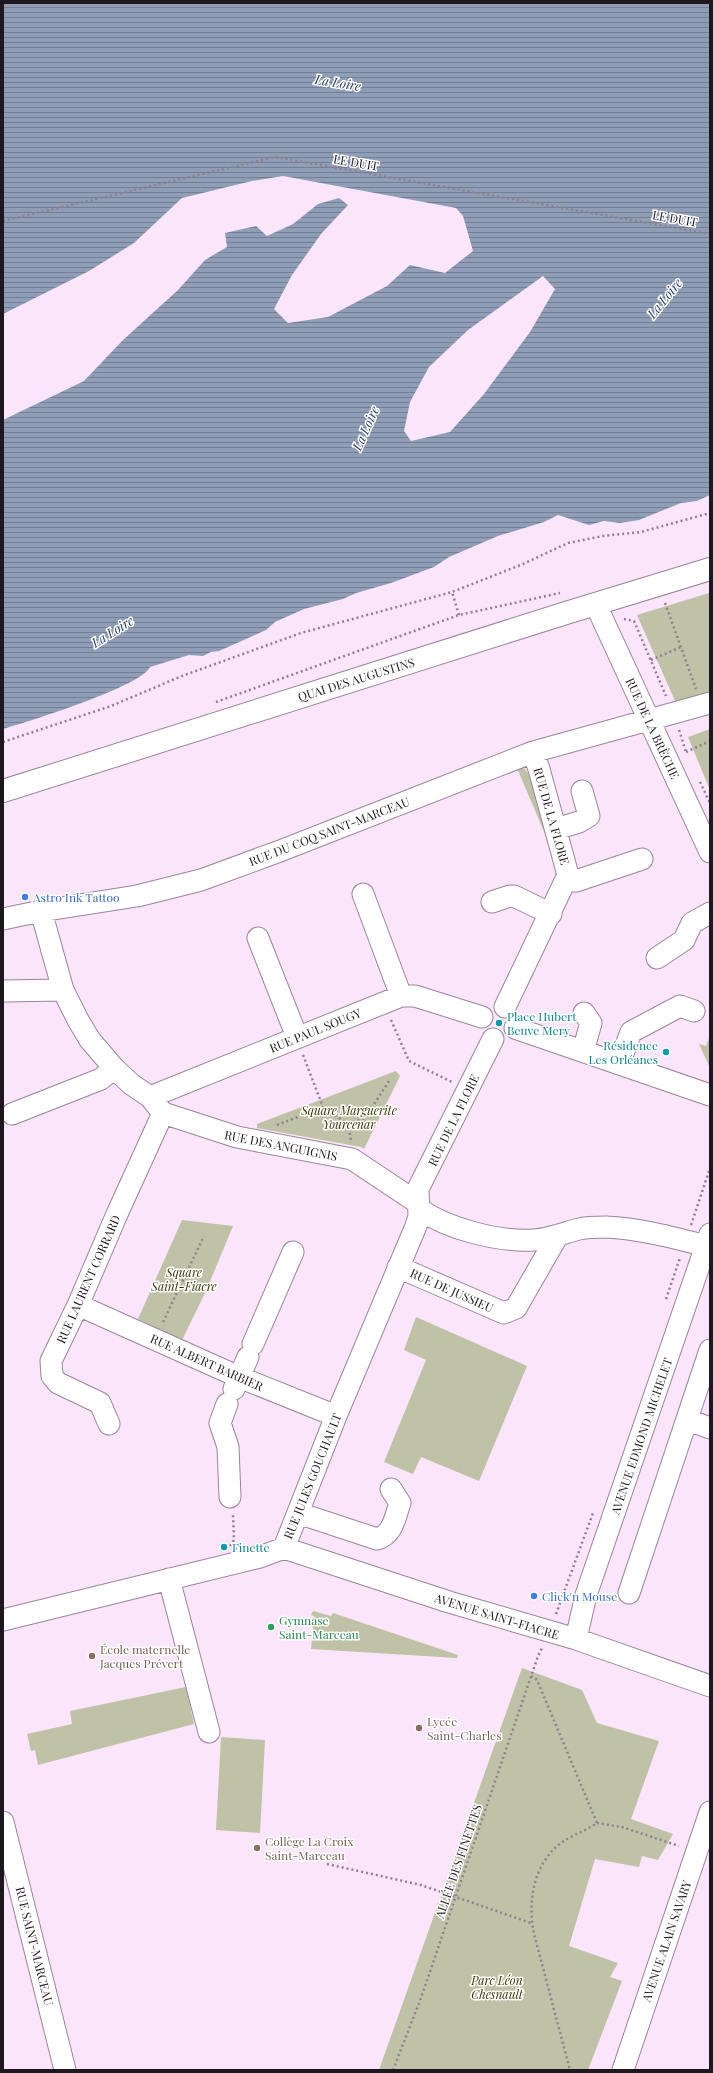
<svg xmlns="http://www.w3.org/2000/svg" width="713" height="2073" viewBox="0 0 713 2073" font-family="'Playfair Display',serif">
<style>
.green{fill:#bfc2a6}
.water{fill:url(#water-rules);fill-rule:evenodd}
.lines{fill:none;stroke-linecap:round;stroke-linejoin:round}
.minor-casing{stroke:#988599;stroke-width:23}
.major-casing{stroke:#988599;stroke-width:24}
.path{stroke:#8f808f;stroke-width:2.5;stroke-dasharray:2 3;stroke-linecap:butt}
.minor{stroke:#fff;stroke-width:21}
.major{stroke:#fff;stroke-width:22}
.shop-dot{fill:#3f7fe0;stroke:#fff;stroke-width:1.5}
.culture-dot{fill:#0f9aa8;stroke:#fff;stroke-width:1.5}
.leisure-dot{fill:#2e9e5b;stroke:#fff;stroke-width:1.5}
.education-dot{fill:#8d6e63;stroke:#fff;stroke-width:1.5}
.labels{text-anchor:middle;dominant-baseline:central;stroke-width:3;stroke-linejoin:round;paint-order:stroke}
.street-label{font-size:12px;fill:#1f171f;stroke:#fff}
.shop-label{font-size:12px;fill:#366cbe;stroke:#fff;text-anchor:start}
.culture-label{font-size:12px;fill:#0d838f;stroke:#fff;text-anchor:start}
.park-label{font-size:12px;font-style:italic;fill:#363903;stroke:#fff}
.leisure-label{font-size:12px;fill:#27864d;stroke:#fff;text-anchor:start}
.education-label{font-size:12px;fill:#785e54;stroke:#fff;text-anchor:start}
.water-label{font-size:13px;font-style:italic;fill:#2a4065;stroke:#fff}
</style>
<defs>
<pattern id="water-rules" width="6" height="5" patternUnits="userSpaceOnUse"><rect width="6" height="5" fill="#8f9db6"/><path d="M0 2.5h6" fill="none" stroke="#747f93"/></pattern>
</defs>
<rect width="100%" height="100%" fill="#fae5fa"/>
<!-- green -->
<path class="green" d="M 709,593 L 710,693 L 676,703 L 637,615 Z
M 710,729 L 710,790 L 688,737 Z
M 523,767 L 529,774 L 548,841 L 517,768 Z
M 710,1036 L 710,1068 L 699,1044 L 706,1046 Z
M 396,1071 L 400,1076 L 364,1149 L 361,1147 L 257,1128 L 257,1124 Z
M 182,1220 L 233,1226 L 206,1291 L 182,1340 L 138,1319 Z
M 416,1317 L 527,1366 L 479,1481 L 421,1457 L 413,1474 L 384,1462 L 426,1360 L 404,1350 Z
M 313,1611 L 331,1616 L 333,1613 L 458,1655 L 457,1658 L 311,1649 L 314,1616 L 311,1615 Z
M 522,1668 L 582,1690 L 597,1723 L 659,1741 L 631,1819 L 673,1834 L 658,1860 L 642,1856 L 639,1867 L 595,1859 L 569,1946 L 618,1963 L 610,1977 L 622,1981 L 588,2070 L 379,2070 Z
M 186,1687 L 194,1724 L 38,1765 L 35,1750 L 31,1751 L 27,1734 L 72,1724 L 70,1711 Z
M 221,1737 L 265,1740 L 260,1833 L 216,1830 Z"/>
<!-- water -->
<path class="water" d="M 3,3 L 710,3 L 710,495 L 697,501 L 681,503 L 639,520 L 620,523 L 604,521 L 589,525 L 558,515 L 544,522 L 498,536 L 449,557 L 434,567 L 391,583 L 356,593 L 343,599 L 304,609 L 275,622 L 266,630 L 219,651 L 211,652 L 203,656 L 189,655 L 150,667 C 142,686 28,722 3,729 L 3,420 L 84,381 L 123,340 L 178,290 L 205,260 L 227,247 L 225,233 L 256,226 L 267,236 L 293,224 L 318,204 L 339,198 L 348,205 L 321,234 L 292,275 L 274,309 L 288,323 L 328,317 L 387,286 L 410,265 L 445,273 L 473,251 L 463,216 L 456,208 L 283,176 L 252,181 L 182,198 L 134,243 L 89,271 L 3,314 ZM 543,276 L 555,289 L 530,332 L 484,394 L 450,432 L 411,441 L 404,431 L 410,402 L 429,367 L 468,330 Z"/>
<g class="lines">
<defs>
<path id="minor" d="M 596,605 L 710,852
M 556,829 L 579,822 L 589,816 L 582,791
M 566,881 L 576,881 L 642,859
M 363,894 L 401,996
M 492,902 L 510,896 L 514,896 L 551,914
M 41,911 L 63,990 L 78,1020 L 90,1040 L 114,1068 L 131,1084 L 150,1097 L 163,1113 L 237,1137 L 352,1159 L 418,1203
M 3,919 L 41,911 L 137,896 L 201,880 L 280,851 L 533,752 L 710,703
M 258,938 L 297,1037
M 657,958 L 684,940 L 692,923 L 710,913
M 3,991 L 63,990
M 505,1007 L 568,875 L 539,769 L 533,752
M 515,1028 L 710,1095
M 583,1051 L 591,1023 L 584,1013
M 619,1064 L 631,1032 L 680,1006 L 694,1011
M 150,1097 L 401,996 L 415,996 L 482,1017
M 12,1114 L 101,1079 L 114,1068
M 419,1209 C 448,1229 498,1242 534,1240 C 549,1239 564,1233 579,1229 C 587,1227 597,1227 606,1227 C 638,1228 679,1239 710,1247
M 398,1267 L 504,1313 L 516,1308 L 558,1235
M 78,1305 L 239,1377 L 336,1416
M 253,1344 L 293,1252
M 234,1389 L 248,1357
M 227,1404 L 220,1423 L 228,1447 L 230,1497
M 688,1420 L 710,1428
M 109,1424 L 100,1403 L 58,1383 L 52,1376 L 51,1361 L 78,1305 L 117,1214 L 163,1113
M 298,1513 L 377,1539 C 393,1535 395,1517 400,1503 L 391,1489
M 284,1548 L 449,1602 L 576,1639 L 710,1686
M 169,1579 L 209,1732
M 629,1593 L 710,1350
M 3,1620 L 260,1557 L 284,1548 L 336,1416 L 416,1226 L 419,1216 L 418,1189 L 493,1039
M 576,1639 L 586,1595 L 710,1234
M 3,1822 L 65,2070
M 623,2070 L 710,1812"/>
<path id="major" d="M 3,791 L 566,613 L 710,569"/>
</defs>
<!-- minor casing -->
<use href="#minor" class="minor-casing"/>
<!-- major casing -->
<use href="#major" class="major-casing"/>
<!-- path -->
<path class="path" d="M 3,221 L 275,157 L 710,234
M 665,603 L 696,689
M 459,615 L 452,592 L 523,564 L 568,543 L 603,536 L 641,532 L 710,513
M 624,619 L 634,621 L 666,696
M 651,660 L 681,647
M 216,702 L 459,615 L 560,593
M 679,730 L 686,752
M 3,742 L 111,706 L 182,676 L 301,633 L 452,592
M 686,752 L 710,741
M 700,782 L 710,803
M 391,1020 L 409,1061 L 452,1082
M 303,1055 L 323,1107 L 348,1124 L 351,1140
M 348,1124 L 365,1118 L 389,1081
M 277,1125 L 323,1107
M 691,1225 L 710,1168
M 666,1299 L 680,1258
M 163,1322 L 204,1236
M 230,1546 L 234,1540 L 233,1514
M 556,1614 L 593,1513
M 531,1676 L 537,1680 L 597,1823 C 584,1832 566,1837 555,1848 C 532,1871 528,1904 534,1934 L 570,2070
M 597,1823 L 622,1827 L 679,1846
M 327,1864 L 421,1885 L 531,1923
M 393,2070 L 421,1998 L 538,1656 L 542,1648"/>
<!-- minor -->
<use href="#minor" class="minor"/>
<!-- major -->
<use href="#major" class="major"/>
</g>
<!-- markers -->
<g class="shop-dot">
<circle cx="25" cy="897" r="4"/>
<circle cx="534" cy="1596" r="4"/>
</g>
<g class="culture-dot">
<circle cx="499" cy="1023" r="4"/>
<circle cx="666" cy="1052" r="4"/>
<circle cx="224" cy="1547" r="4"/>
</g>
<circle class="leisure-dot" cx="271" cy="1627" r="4"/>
<g class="education-dot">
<circle cx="92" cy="1656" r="4"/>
<circle cx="419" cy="1728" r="4"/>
<circle cx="257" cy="1848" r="4"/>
</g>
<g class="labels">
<!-- street labels -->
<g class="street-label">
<text transform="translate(356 162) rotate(10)">LE DUIT</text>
<text transform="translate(675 218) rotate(10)">LE DUIT</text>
<text transform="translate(356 679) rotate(-17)">QUAI DES AUGUSTINS</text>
<text transform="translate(653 728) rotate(65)">RUE DE LA BRÈCHE</text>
<text transform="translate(552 816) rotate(74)">RUE DE LA FLORE</text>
<text transform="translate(329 831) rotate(-21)">RUE DU COQ SAINT-MARCEAU</text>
<text transform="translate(315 1030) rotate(-22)">RUE PAUL SOUGY</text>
<text transform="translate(453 1120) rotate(-64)">RUE DE LA FLORE</text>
<text transform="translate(281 1145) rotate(11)">RUE DES ANGUIGNIS</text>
<text transform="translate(88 1279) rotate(-66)">RUE LAURENT CORRARD</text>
<text transform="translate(452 1290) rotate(24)">RUE DE JUSSIEU</text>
<text transform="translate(207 1362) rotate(24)">RUE ALBERT BARBIER</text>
<text transform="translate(641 1436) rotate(-71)">AVENUE EDMOND MICHELET</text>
<text transform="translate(312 1476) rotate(-68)">RUE JULES GOUCHAULT</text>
<text transform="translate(497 1616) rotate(17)">AVENUE SAINT-FIACRE</text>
<text transform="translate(458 1861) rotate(-71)">ALLÉE DES FINETTES</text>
<text transform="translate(666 1941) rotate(-71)">AVENUE ALAIN SAVARY</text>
<text transform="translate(35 1946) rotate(76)">RUE SAINT-MARCEAU</text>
</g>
<!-- shop labels -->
<g class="shop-label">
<text x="33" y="897">Astro Ink Tattoo</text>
<text x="542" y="1596">Click'n Mouse</text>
</g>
<!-- culture labels -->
<g class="culture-label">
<text x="507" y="1016">Place Hubert<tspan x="507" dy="14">Beuve Mery</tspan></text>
<text x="658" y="1045" text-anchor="end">Résidence<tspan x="658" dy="14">Les Orléanes</tspan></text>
<text x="232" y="1547">Finette</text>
</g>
<!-- park labels -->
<g class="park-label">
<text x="349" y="1110">Square Marguerite<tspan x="349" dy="14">Yourcenar</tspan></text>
<text x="184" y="1272">Square<tspan x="184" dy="14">Saint-Fiacre</tspan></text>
<text x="497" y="1980">Parc Léon<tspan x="497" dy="14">Chesnault</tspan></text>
</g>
<!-- leisure labels -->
<g class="leisure-label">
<text x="279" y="1620">Gymnase<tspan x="279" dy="14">Saint-Marceau</tspan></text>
</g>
<!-- education labels -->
<g class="education-label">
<text x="100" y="1649">École maternelle<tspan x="100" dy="14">Jacques Prévert</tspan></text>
<text x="427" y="1721">Lycée<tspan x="427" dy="14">Saint-Charles</tspan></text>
<text x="265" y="1841">Collège La Croix<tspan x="265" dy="14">Saint-Marceau</tspan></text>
</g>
<!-- water labels -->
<g class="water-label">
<text transform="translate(338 82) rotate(9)">La Loire</text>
<text transform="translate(664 298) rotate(-51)">La Loire</text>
<text transform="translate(365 428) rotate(-66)">La Loire</text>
<text transform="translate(112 631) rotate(-32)">La Loire</text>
</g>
</g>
<!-- border -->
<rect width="713" height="2073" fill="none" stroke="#1f171f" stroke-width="8"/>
</svg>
